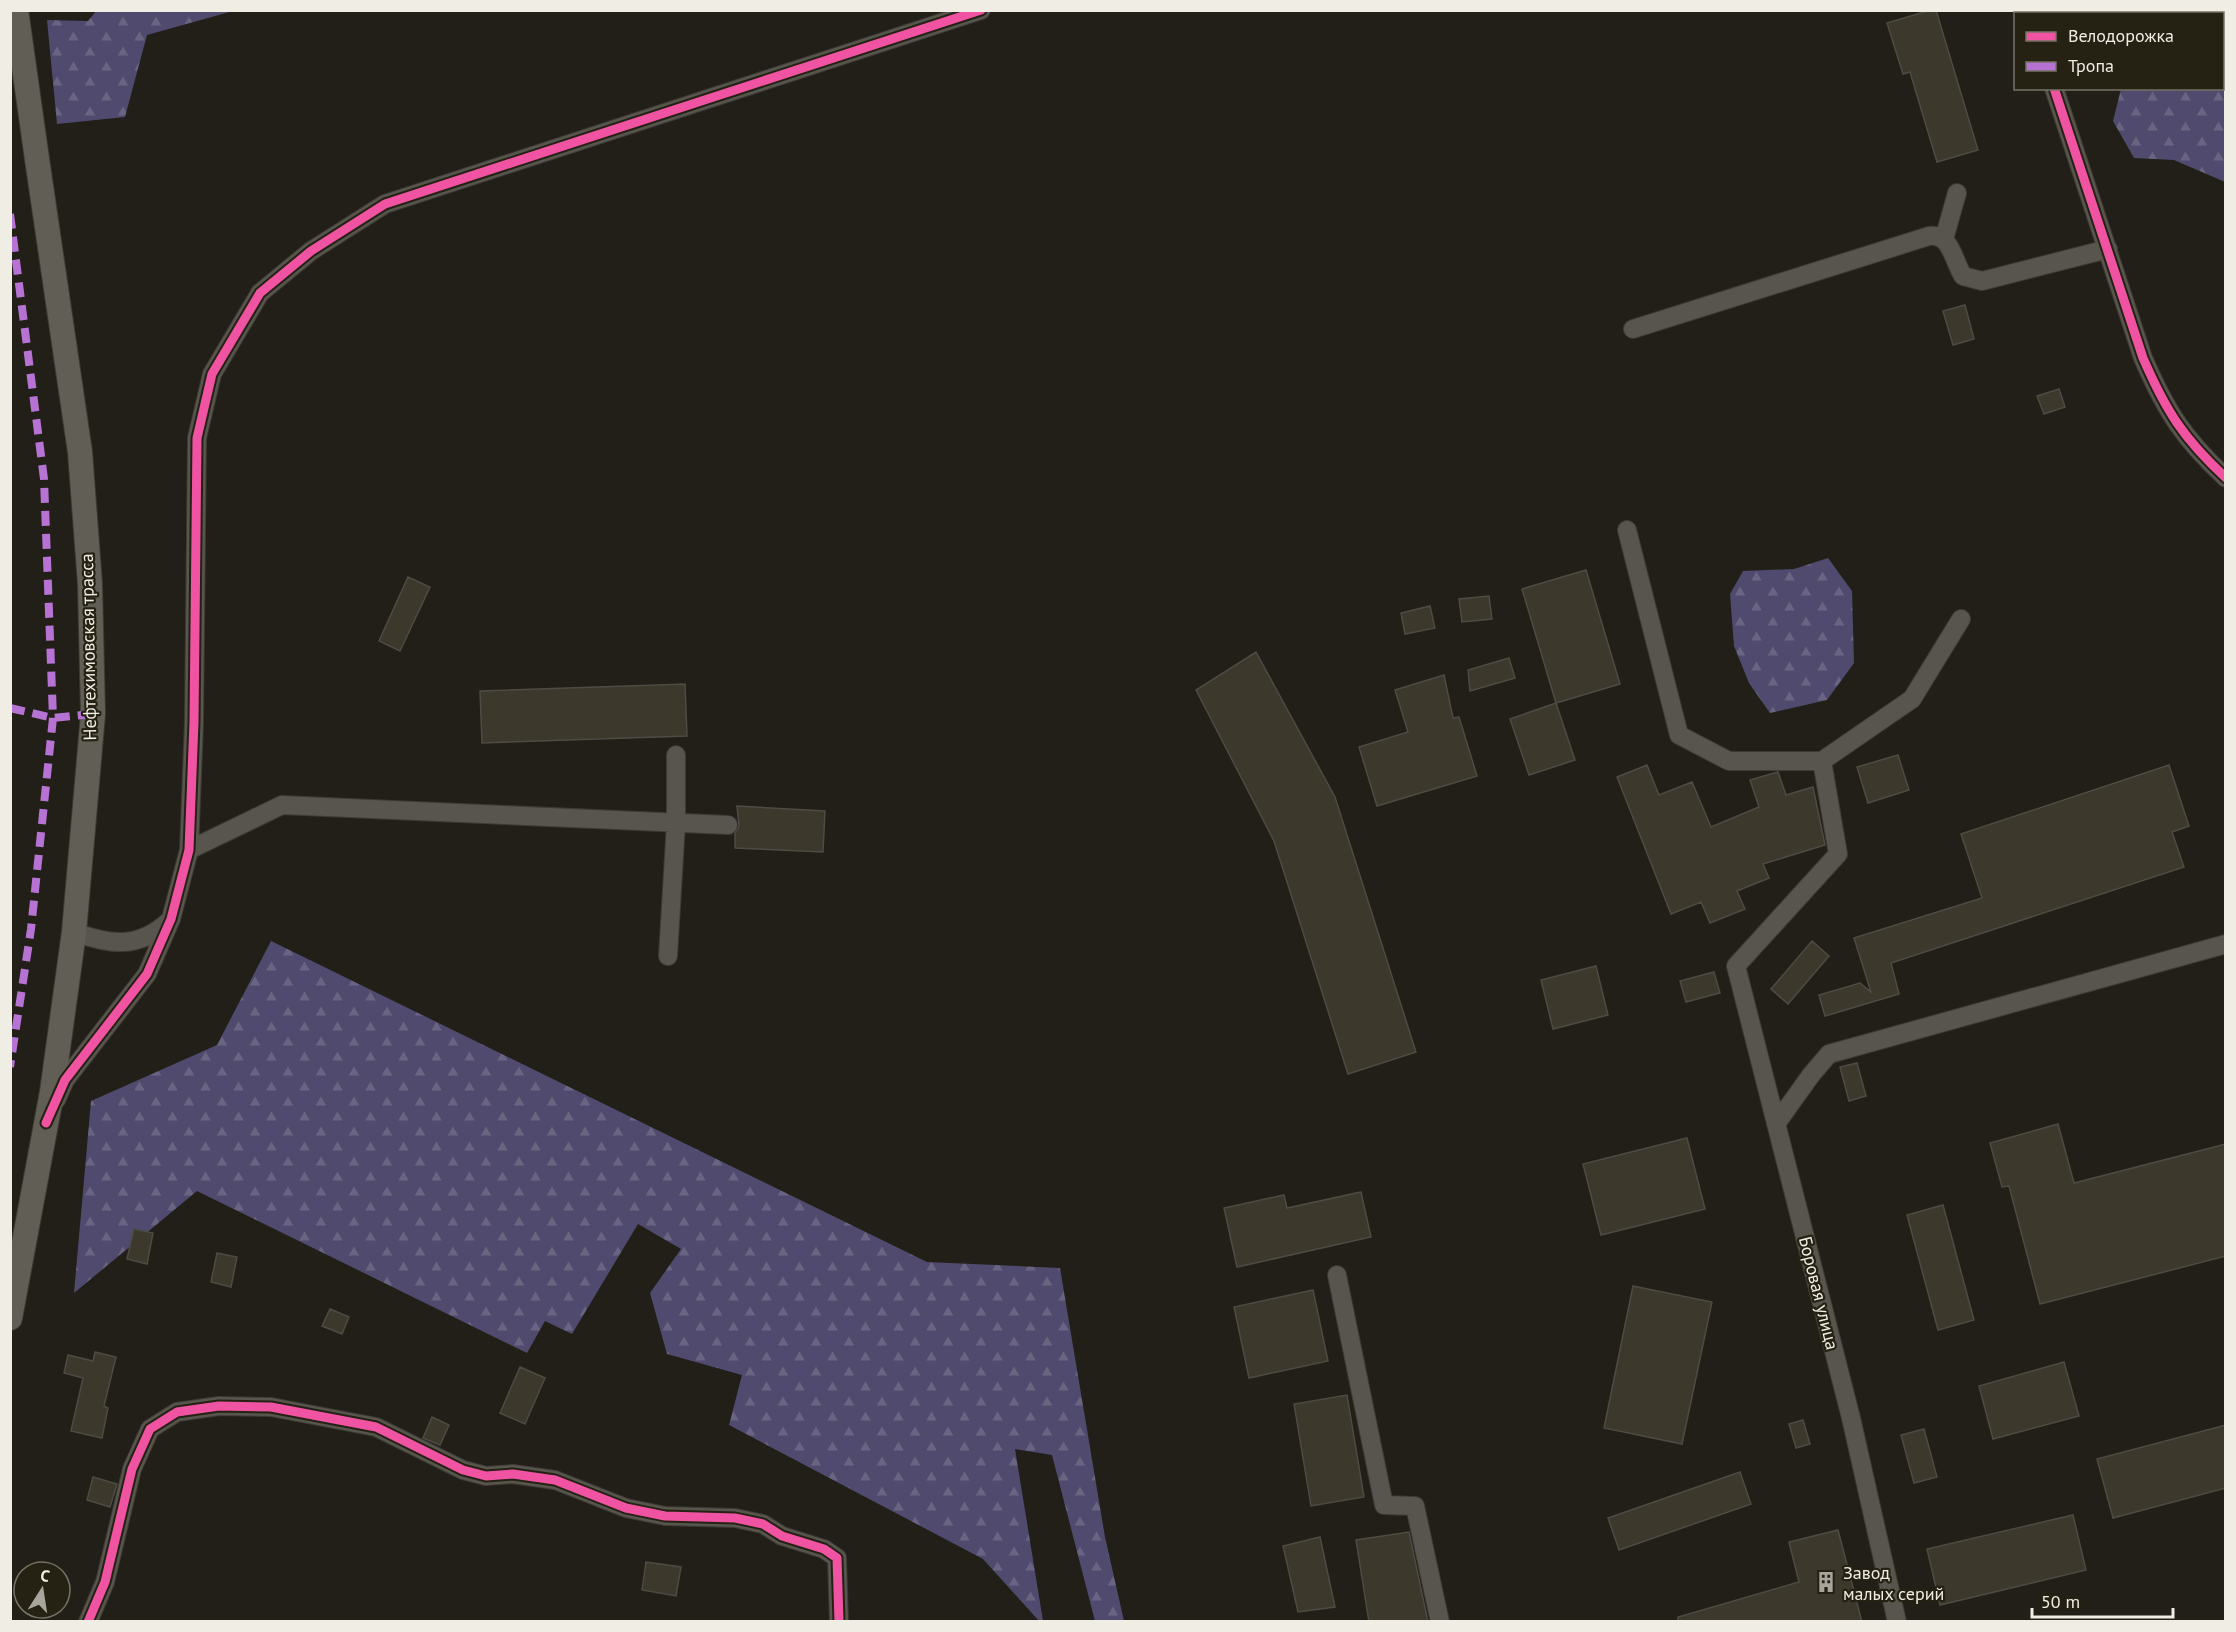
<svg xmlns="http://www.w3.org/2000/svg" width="2236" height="1632" viewBox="0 0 2236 1632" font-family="'PT Sans',sans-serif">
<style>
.forest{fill:url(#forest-firs)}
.building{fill:#3c382b;stroke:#4d4b45;stroke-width:1.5}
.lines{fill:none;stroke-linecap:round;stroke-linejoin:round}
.minor-casing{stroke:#3d3b35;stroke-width:20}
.major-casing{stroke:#3d3b35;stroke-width:26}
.minor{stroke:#57554e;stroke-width:18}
.major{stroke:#615f55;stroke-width:24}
.rail{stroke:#5c5a54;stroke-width:4.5;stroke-dasharray:10 10;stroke-linecap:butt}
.major-bridge-casing{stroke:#3d3b35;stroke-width:26;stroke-linecap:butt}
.major-bridge{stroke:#615f55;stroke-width:24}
.quiet{stroke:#b673d3;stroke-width:8;stroke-dasharray:15 8;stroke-linecap:butt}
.cycleway-casing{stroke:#252113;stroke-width:13}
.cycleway{stroke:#f153a3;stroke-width:9}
.labels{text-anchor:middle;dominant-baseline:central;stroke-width:4.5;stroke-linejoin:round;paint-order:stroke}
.street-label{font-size:18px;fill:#f0ede4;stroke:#252113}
.poi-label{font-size:18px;fill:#f0ede4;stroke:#252113;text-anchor:start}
</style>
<defs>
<pattern id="forest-firs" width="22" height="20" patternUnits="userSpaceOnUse" patternTransform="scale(1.5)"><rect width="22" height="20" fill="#504a6e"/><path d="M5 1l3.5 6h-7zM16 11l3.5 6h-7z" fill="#6a6483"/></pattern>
</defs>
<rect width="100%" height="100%" fill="#211f17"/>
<!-- forest -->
<path class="forest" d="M 96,11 L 96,10 L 233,11 L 147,35 L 125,117 L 57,124 L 47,20 L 88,21 Z
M 2123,11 L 2225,11 L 2225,182 L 2174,160 L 2134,158 L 2113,121 L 2121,89 L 2222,88 L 2222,14 L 2123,14 Z
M 1828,558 L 1852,591 L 1854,663 L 1827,700 L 1770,713 L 1749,683 L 1734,646 L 1730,594 L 1743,571 L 1794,569 Z
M 271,941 L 927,1262 L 1060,1268 L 1105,1537 L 1124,1621 L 1095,1621 L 1052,1455 L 1015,1449 L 1043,1621 L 1039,1621 L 983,1559 L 729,1425 L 742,1375 L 667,1354 L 650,1293 L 681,1249 L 638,1224 L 572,1334 L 545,1321 L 527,1353 L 197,1191 L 74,1293 L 91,1101 L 217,1045 Z"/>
<!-- building -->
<path class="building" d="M 1931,10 L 1936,10 L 1978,150 L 1937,162 L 1910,72 L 1903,74 L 1887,23 Z
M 1965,305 L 1974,339 L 1953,345 L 1943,311 Z
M 2059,389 L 2065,407 L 2044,414 L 2037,396 Z
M 1586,570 L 1620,684 L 1556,703 L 1522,589 Z
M 408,577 L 430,587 L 400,651 L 379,641 Z
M 1489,596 L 1492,619 L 1462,622 L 1459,599 Z
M 1430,606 L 1435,628 L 1405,634 L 1401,613 Z
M 1256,652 L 1335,797 L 1416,1052 L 1348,1074 L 1274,841 L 1196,690 Z
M 1509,658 L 1515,678 L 1470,691 L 1468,670 Z
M 1444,675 L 1453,718 L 1459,717 L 1477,776 L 1377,806 L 1359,747 L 1408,732 L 1395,690 Z
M 685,684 L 687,736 L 482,743 L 480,691 Z
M 1556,703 L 1575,760 L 1529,775 L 1510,719 Z
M 1898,755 L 1909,790 L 1868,803 L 1857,767 Z
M 1647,765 L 1659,795 L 1692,782 L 1711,827 L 1759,807 L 1750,780 L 1778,772 L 1786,795 L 1813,787 L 1825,845 L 1763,864 L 1769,878 L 1737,891 L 1745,909 L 1710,923 L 1701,902 L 1671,914 L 1617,777 Z
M 2169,765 L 2189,826 L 2172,832 L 2184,867 L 1891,963 L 1899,994 L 1825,1016 L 1819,995 L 1860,983 L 1871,992 L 1854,938 L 1982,898 L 1961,834 Z
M 737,806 L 825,811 L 823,852 L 735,848 L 735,833 L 739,826 Z
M 1812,941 L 1829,956 L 1788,1004 L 1771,989 Z
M 1596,966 L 1608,1015 L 1553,1029 L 1541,980 Z
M 1714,972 L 1720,993 L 1686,1002 L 1680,981 Z
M 1857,1063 L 1866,1096 L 1849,1101 L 1840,1067 Z
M 2058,1124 L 2074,1183 L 2226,1144 L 2226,1256 L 2040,1304 L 2009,1186 L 2002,1187 L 1990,1143 Z
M 1687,1138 L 1705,1209 L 1601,1235 L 1583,1164 Z
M 1361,1192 L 1371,1237 L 1237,1267 L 1224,1208 L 1284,1195 L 1287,1208 Z
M 1943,1205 L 1974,1320 L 1938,1330 L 1907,1215 Z
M 134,1229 L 153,1233 L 147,1264 L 127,1259 Z
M 217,1253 L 237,1257 L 231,1287 L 211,1282 Z
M 1633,1286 L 1712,1302 L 1682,1444 L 1604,1428 Z
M 1313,1290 L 1328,1361 L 1249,1378 L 1234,1307 Z
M 330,1309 L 349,1317 L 342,1334 L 322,1326 Z
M 95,1352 L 116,1357 L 104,1406 L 108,1408 L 102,1438 L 71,1431 L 83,1378 L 64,1373 L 68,1355 L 93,1361 Z
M 2064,1362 L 2079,1416 L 1993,1439 L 1979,1386 Z
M 520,1367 L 545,1378 L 525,1424 L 500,1413 Z
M 1347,1395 L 1364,1497 L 1311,1506 L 1294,1404 Z
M 432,1417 L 449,1425 L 440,1445 L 423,1438 Z
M 1803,1420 L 1810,1444 L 1796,1448 L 1789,1424 Z
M 2226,1425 L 2226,1488 L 2113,1518 L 2097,1459 Z
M 1924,1429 L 1937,1477 L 1914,1483 L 1901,1435 Z
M 1740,1472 L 1751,1504 L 1619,1550 L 1608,1518 Z
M 93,1477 L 117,1484 L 110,1507 L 87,1500 Z
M 2073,1515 L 2086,1570 L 1940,1605 L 1927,1549 Z
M 1838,1530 L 1862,1622 L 1678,1622 L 1678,1617 L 1799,1582 L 1789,1542 Z
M 1409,1532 L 1428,1622 L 1369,1622 L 1356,1540 Z
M 1320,1537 L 1335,1607 L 1298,1612 L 1283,1546 Z
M 646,1562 L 681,1567 L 676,1596 L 642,1590 Z"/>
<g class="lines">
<defs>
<path id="minor" d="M 2027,10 L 2028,14
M 2054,88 L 2143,358 C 2166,411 2183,438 2226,478
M 1944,239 L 1957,193
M 1633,329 L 1929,236 C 1951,233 1953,260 1963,276 L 1982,281 L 2108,249
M 1627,530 L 1679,735 L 1729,761 L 1822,761
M 189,850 L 282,805 L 728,825
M 74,932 C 110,945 138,949 168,922
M 668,956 L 676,823 L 676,755
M 56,1100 L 65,1080 L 147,974 L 171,919 L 189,850 L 194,722 L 197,438 L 212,374 L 260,293 L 311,251 L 385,204 L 981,10
M 1776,1124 L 1811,1075 L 1829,1054 L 2226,944
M 1337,1275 L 1384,1505 L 1415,1506 L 1440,1622
M 88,1622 L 105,1582 L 132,1469 L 150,1429 L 177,1412 L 219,1406 L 271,1407 L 376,1427 L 463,1470 L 486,1476 L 513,1474 L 555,1480 L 626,1508 L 665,1516 L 735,1518 L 763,1524 L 782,1536 L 824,1549 L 837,1558 L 839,1622
M 1897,1622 L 1851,1418 L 1736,966 L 1838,854 L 1822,761 L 1912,699 L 1961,619"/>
<path id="major" d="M 10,1318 L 52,1092 L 74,932 L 93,714 L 90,584 L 80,452 L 37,159"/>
</defs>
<!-- minor casing -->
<use href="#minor" class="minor-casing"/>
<!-- major casing -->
<use href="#major" class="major-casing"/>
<!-- minor -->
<use href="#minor" class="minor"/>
<!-- major -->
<use href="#major" class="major"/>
<!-- rail -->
<path class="rail" d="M 10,16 L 28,10"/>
<defs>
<path id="major-bridge" d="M 16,10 L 37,159"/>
</defs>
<!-- major-bridge casing -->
<use href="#major-bridge" class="major-bridge-casing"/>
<!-- major-bridge -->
<use href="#major-bridge" class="major-bridge"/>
<!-- quiet -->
<path class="quiet" d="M 10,214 L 44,479 L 53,718 L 31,929 L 10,1067
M 10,708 L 53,718 L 93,714"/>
<defs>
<path id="cycleway" d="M 2054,88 L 2143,358 C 2166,411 2183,438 2226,478
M 46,1123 L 65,1080 L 147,974 L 171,919 L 189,850 L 194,722 L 197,438 L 212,374 L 260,293 L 311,251 L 385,204 L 981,10
M 88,1622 L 105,1582 L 132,1469 L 150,1429 L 177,1412 L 219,1406 L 271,1407 L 376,1427 L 463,1470 L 486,1476 L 513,1474 L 555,1480 L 626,1508 L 665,1516 L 735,1518 L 763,1524 L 782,1536 L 824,1549 L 837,1558 L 839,1622"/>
</defs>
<!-- cycleway casing -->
<use href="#cycleway" class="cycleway-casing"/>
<!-- cycleway -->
<use href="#cycleway" class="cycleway"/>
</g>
<!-- icons -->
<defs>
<symbol id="building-bare" viewBox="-9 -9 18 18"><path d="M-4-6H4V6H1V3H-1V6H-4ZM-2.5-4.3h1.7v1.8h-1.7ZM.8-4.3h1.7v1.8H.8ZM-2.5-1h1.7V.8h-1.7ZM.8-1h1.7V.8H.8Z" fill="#a8a59c" stroke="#252113" stroke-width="2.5" paint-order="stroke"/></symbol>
</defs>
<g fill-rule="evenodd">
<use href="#building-bare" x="1811" y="1567" width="30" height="30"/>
</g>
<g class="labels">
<!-- street labels -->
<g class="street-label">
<text transform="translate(88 647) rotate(-91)">Нефтехимовская трасса</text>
<text transform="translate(1819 1293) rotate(76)">Боровая улица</text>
</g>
<!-- poi labels -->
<g class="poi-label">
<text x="1843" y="1572">Завод<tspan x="1843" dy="21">малых серий</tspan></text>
</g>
</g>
<!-- border -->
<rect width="2236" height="1632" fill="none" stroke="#f0ede4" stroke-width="24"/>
<!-- legend -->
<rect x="2014" y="12" width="210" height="78" fill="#252113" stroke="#767367" stroke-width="1.5"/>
<rect x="2026" y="32" width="30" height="9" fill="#f153a3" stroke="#767367" stroke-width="1.5"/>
<text x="2068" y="42" font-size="18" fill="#f0ede4">Велодорожка</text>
<rect x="2026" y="62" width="30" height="9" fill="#b673d3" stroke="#767367" stroke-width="1.5"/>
<text x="2068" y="72" font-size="18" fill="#f0ede4">Тропа</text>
<!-- north arrow -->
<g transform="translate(42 1590) rotate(12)"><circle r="28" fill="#252113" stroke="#767367" stroke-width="1.5"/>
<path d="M0-4.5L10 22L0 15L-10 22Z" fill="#a8a59c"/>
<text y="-9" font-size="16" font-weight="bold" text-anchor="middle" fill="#f0ede4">С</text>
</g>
<!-- scale -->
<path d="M2032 1608v9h141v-9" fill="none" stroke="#f0ede4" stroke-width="3"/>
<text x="2041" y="1608" font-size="18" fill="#f0ede4" stroke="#252113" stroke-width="4.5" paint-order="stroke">50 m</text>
</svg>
